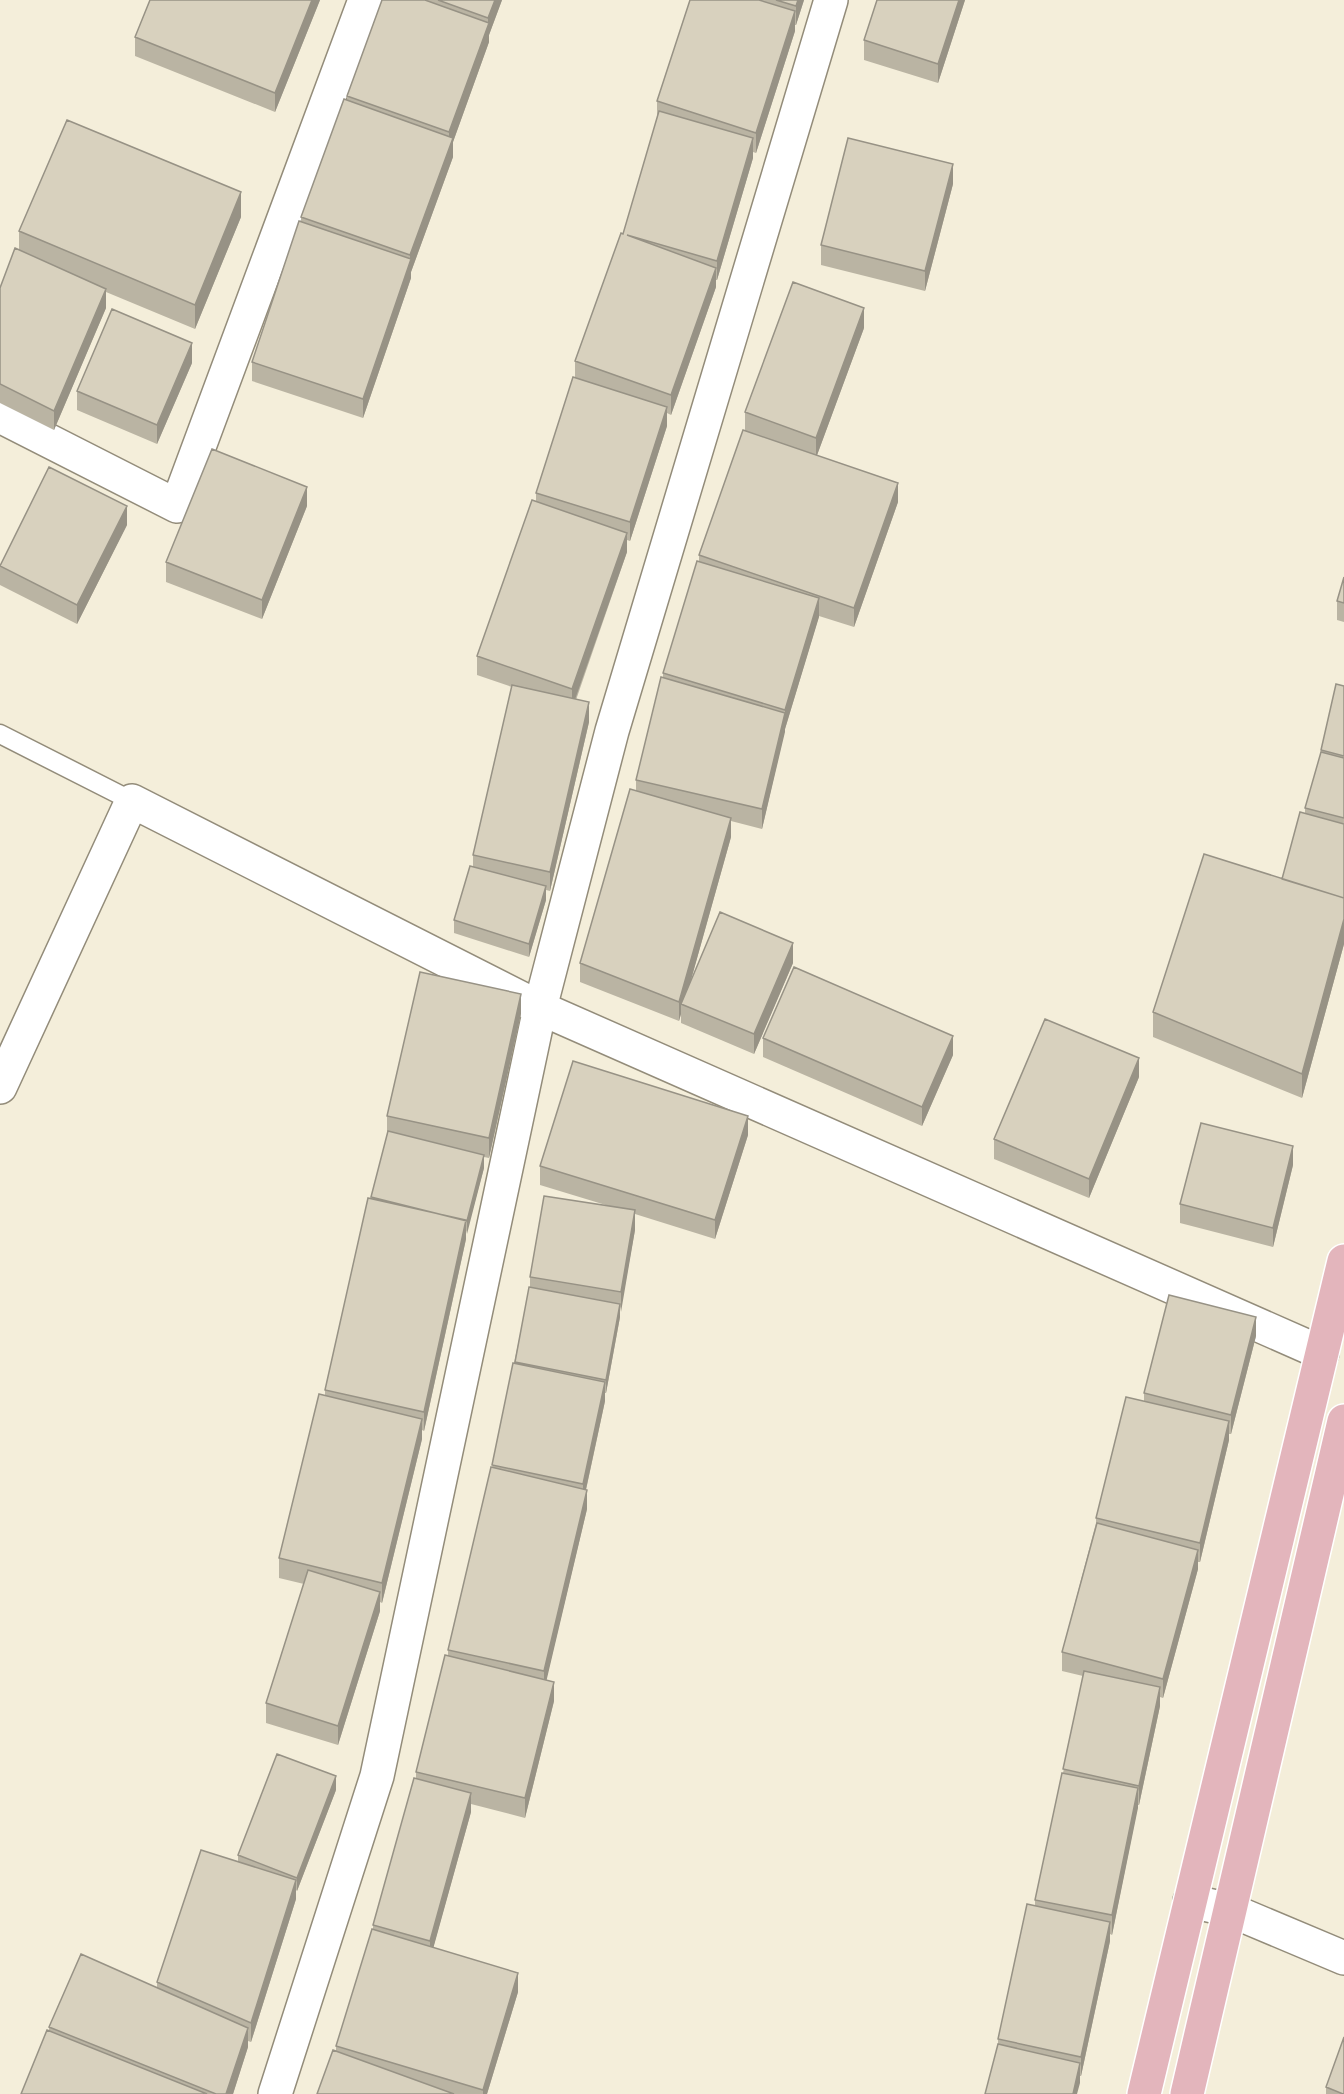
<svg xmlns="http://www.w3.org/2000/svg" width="1344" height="2094" viewBox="0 0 1344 2094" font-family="Lora,serif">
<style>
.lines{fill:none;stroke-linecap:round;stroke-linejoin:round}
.lane-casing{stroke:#938c7a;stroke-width:21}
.street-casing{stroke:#938c7a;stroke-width:36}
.primary-casing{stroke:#fff;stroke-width:36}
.lane{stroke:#fff;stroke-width:18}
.street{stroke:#fff;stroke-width:33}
.primary{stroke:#e3b5bc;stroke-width:33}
.wall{fill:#bab4a3}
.shaded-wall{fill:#979285}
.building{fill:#d8d1be;stroke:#979285;stroke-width:1.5}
</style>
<rect width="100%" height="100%" fill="#f4eeda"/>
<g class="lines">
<defs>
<path id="lane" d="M 0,734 L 132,801"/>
<path id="street" d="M 0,416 L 177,506 L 365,0
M 0,1087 L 132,801 L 540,1008 L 1322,1353
M 1190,1901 L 1230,1910 L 1344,1958
M 275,2094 L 377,1776 L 540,1008 L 612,731 L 831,0"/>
<path id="primary" d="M 1144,2094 L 1344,1261
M 1187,2094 L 1344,1421"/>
</defs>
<!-- lane casing -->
<use href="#lane" class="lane-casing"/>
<!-- street casing -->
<use href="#street" class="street-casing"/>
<!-- primary casing -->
<use href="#primary" class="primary-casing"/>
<!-- lane -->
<use href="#lane" class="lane"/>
<!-- street -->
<use href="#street" class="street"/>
<!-- primary -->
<use href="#primary" class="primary"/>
</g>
<!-- wall -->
<path class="wall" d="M 150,0 L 320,0 L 275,112 L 135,56 L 135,37 Z
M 382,0 L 502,0 L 489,35 L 489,42 L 453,142 L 453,157 L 411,272 L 411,278 L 363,418 L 252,381 L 252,362 L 301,222 L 301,217 L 347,100 L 347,96 Z
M 690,0 L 804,0 L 796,25 L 795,25 L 795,31 L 756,153 L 753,152 L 753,158 L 717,280 L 716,280 L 716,287 L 671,415 L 667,413 L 667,426 L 630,541 L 627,540 L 627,552 L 576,700 L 589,722 L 550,891 L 546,890 L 546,900 L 529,957 L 454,933 L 454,920 L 473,867 L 473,855 L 512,687 L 477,675 L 477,656 L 536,502 L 536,493 L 575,377 L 575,361 L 623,234 L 657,118 L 657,101 Z
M 877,0 L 965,0 L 938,83 L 864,60 L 864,40 Z
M 953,184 L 925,291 L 821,265 L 821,245 Z
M 241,217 L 195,329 L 106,292 L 106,308 L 54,430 L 0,403 L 0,288 L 19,250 L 19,231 Z
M 864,328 L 817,455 L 898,502 L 854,627 L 819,616 L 785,729 L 762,829 L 731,821 L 731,837 L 690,983 L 793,963 L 754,1054 L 681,1023 L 681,1014 L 679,1021 L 580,982 L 580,963 L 636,791 L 636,780 L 663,677 L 663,673 L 699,562 L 699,555 L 745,430 L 745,412 Z
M 192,363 L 157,444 L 77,410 L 77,391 Z
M 307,506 L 262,619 L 166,582 L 166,562 Z
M 127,525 L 77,624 L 0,585 L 0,565 Z
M 1344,577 L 1344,622 L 1337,620 L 1337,601 Z
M 1344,686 L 1344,944 L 1302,1098 L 1153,1037 L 1153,1012 L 1282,879 L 1305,814 L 1305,808 L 1321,755 L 1321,750 Z
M 521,1014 L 489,1158 L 484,1157 L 484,1168 L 466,1234 L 466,1239 L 424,1431 L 422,1430 L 422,1439 L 382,1603 L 380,1602 L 380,1611 L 338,1745 L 266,1723 L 266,1703 L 304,1584 L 279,1578 L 279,1558 L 325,1396 L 325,1390 L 387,1135 L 387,1116 Z
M 763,1038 L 953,1055 L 922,1126 L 763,1057 Z
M 1139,1077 L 1089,1198 L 994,1159 L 994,1139 Z
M 748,1135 L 715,1239 L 635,1214 L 635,1230 L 620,1312 L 620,1317 L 606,1393 L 605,1393 L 605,1401 L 586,1490 L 587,1509 L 546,1680 L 554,1701 L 525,1818 L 471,1804 L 471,1812 L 433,1948 L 518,1992 L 487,2094 L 317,2094 L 336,2051 L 336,2046 L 373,1930 L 373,1925 L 416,1778 L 416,1772 L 448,1656 L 448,1650 L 492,1468 L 530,1287 L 530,1277 L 609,1206 L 540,1185 L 540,1166 Z
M 1293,1165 L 1273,1247 L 1180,1223 L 1180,1204 Z
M 1256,1336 L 1231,1434 L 1229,1434 L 1229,1440 L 1200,1562 L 1198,1562 L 1198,1569 L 1163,1698 L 1160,1697 L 1160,1706 L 1139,1805 L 1138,1805 L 1112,1935 L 1110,1934 L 1110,1941 L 1081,2076 L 1080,2076 L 1080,2083 L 998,2044 L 998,2039 L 1035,1906 L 1035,1900 L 1063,1773 L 1083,1676 L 1062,1671 L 1062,1652 L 1096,1523 L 1096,1518 L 1144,1401 L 1144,1393 Z
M 336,1790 L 297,1891 L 296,1890 L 296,1899 L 251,2042 L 248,2041 L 248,2047 L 233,2094 L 21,2094 L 49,2031 L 49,2027 L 157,1987 L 157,1982 L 238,1862 L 238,1855 Z
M 1326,2087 L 1344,2094 L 1326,2094 Z"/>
<!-- shaded-wall -->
<path class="shaded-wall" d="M 312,0 L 320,0 L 275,112 L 275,93 Z
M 495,0 L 502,0 L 489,35 L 489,42 L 453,142 L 453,157 L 411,272 L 411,278 L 363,418 L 363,399 L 410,262 L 410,255 L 449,147 L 449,132 L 488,26 L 488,18 Z
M 798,0 L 804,0 L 796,25 L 796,6 Z
M 959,0 L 965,0 L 938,83 L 938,64 Z
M 795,11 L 795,31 L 756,153 L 756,133 Z
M 753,138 L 753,158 L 717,280 L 717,261 Z
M 953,164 L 953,184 L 925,291 L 925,271 Z
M 241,192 L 241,217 L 195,329 L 195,305 Z
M 716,268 L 716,287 L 671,415 L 671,395 Z
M 106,289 L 106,308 L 54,430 L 54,411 Z
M 864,308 L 864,328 L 816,458 L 816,438 Z
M 192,343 L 192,363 L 157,444 L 157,425 Z
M 667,407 L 667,426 L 630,541 L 630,522 Z
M 898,483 L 898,502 L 854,627 L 854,608 Z
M 307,487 L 307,506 L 262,619 L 262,600 Z
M 127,506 L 127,525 L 77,624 L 77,605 Z
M 627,533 L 627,552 L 572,708 L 572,689 Z
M 819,598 L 819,617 L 785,729 L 785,710 Z
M 589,702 L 589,722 L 550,891 L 550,872 Z
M 785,713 L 785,732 L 762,829 L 762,809 Z
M 731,818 L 731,837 L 684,1005 L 681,1004 L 681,1014 L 679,1021 L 679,1002 Z
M 546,886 L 546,900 L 529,957 L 529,944 Z
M 1344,919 L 1344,944 L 1302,1098 L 1302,1074 Z
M 793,943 L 793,963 L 754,1054 L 754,1034 Z
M 521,994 L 521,1014 L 489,1158 L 489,1138 Z
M 953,1036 L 953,1055 L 922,1126 L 922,1107 Z
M 1139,1058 L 1139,1077 L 1089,1198 L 1089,1179 Z
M 748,1116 L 748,1135 L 715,1239 L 715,1220 Z
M 1293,1146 L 1293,1165 L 1273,1247 L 1273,1228 Z
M 484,1155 L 484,1168 L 467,1234 L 467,1221 Z
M 635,1210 L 635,1230 L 621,1312 L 621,1292 Z
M 466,1220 L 466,1239 L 424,1431 L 424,1412 Z
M 620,1304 L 620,1317 L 606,1393 L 606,1380 Z
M 1256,1317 L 1256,1336 L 1231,1434 L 1231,1415 Z
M 605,1382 L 605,1401 L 583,1503 L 583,1484 Z
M 422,1419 L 422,1439 L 382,1603 L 382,1583 Z
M 1229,1421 L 1229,1440 L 1200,1562 L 1200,1543 Z
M 587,1490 L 587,1509 L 544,1691 L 544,1671 Z
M 1198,1550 L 1198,1569 L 1163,1698 L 1163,1679 Z
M 380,1592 L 380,1611 L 338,1745 L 338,1726 Z
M 554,1682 L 554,1701 L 525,1818 L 525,1798 Z
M 1160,1687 L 1160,1706 L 1139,1805 L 1139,1786 Z
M 336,1776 L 336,1790 L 297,1891 L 297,1878 Z
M 1138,1788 L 1138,1808 L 1112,1935 L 1112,1915 Z
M 471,1793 L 471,1812 L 430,1960 L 430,1941 Z
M 296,1880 L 296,1899 L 251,2042 L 251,2023 Z
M 1110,1922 L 1110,1941 L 1081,2076 L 1081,2057 Z
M 518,1973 L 518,1992 L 487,2094 L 483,2094 L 483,2090 Z
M 248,2028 L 248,2047 L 233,2094 L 226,2094 Z
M 1080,2063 L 1080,2083 L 1077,2094 L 1073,2094 Z"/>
<!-- building -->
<path class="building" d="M 150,0 L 312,0 L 275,93 L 135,37 Z
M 382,0 L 425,0 L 489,23 L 449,132 L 347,96 Z
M 438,0 L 495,0 L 488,18 Z
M 690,0 L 759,0 L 795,11 L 756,133 L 657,101 Z
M 776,0 L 798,0 L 796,6 Z
M 877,0 L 959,0 L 938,64 L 864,40 Z
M 344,99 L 453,138 L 410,255 L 301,217 Z
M 659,111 L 753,138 L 717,261 L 627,235 L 716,268 L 671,395 L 575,361 L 621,233 L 623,234 Z
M 67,120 L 241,192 L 195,305 L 19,231 Z
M 848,138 L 953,164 L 925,271 L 821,245 Z
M 299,221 L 411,259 L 363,399 L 252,362 Z
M 15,248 L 106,289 L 54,411 L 0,384 L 0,288 Z
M 793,282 L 864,308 L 816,438 L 745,412 Z
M 112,309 L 192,343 L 157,425 L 77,391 Z
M 573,377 L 667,407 L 630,522 L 536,493 Z
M 743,430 L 898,483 L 854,608 L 699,555 Z
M 212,449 L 307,487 L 262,600 L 166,562 Z
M 49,467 L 127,506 L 77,605 L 0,566 Z
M 532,500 L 627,533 L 572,689 L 477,656 Z
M 697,561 L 819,598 L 785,710 L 663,673 Z
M 1344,577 L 1344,603 L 1337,601 Z
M 661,677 L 785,713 L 762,809 L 636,780 Z
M 1336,684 L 1344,686 L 1344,756 L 1321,750 Z
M 512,685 L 589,702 L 550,872 L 473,855 Z
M 1321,752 L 1344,758 L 1344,818 L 1305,808 Z
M 630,789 L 731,818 L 679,1002 L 580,963 Z
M 1300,812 L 1344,824 L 1344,898 L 1282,879 Z
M 1204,854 L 1344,898 L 1344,919 L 1302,1074 L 1153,1012 Z
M 470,866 L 546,886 L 529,944 L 454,920 Z
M 720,912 L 793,943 L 754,1034 L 681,1004 Z
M 794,967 L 953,1036 L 922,1107 L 763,1038 Z
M 420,972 L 521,994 L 489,1138 L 387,1116 Z
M 1045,1019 L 1139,1058 L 1089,1179 L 994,1139 Z
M 573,1061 L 748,1116 L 715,1220 L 540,1166 Z
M 1201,1123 L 1293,1146 L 1273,1228 L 1180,1204 Z
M 388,1131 L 484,1155 L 467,1221 L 371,1197 Z
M 544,1196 L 635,1210 L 621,1292 L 530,1277 Z
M 368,1198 L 466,1220 L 424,1412 L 325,1390 Z
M 529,1287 L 620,1304 L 606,1380 L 515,1362 Z
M 1169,1295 L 1256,1317 L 1231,1415 L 1144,1393 Z
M 513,1363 L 605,1382 L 583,1484 L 492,1465 Z
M 319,1394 L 422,1419 L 382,1583 L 279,1558 Z
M 1126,1397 L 1229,1421 L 1200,1543 L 1096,1518 Z
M 491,1467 L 587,1490 L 544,1671 L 448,1650 Z
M 1097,1523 L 1198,1550 L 1163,1679 L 1062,1652 Z
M 308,1570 L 380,1592 L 338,1726 L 266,1703 Z
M 445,1655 L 554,1682 L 525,1798 L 416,1772 Z
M 1084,1671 L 1160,1687 L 1139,1786 L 1063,1769 Z
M 277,1754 L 336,1776 L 297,1878 L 238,1855 Z
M 1062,1773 L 1138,1788 L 1112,1915 L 1035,1900 Z
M 414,1778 L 471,1793 L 430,1941 L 373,1925 Z
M 201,1850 L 296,1880 L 251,2023 L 157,1982 Z
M 1027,1904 L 1110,1922 L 1081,2057 L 998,2039 Z
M 372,1929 L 518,1973 L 483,2090 L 336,2046 Z
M 81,1954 L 248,2028 L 226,2094 L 216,2094 L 49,2027 Z
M 47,2030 L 207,2094 L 21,2094 Z
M 1344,2037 L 1344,2094 L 1343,2094 L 1326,2087 Z
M 998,2044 L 1080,2063 L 1073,2094 L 985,2094 Z
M 333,2050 L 454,2094 L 317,2094 Z"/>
</svg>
